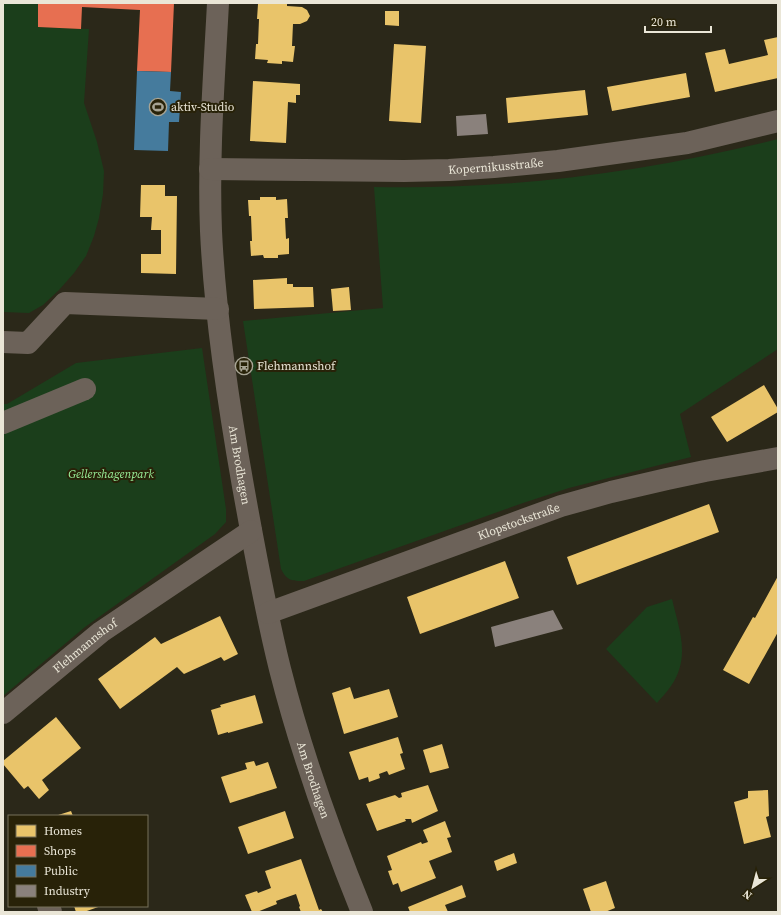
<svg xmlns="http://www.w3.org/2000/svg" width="781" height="915" viewBox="0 0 781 915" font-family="'Source Serif 4',serif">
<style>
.green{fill:#1b3e1b}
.homes{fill:#e9c46a}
.shops{fill:#e76f51}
.public{fill:#457b9d}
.industry{fill:#8a817c}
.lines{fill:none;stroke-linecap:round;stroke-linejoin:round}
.minor{stroke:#6c6259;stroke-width:22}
.labels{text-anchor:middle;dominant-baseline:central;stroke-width:4;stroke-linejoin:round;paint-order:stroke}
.poi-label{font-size:12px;fill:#eae6d7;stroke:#282208;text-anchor:start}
.street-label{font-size:12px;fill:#eae6d7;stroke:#282208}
.park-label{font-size:12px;font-style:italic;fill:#98ef99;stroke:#282208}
</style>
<rect width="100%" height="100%" fill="#2b2819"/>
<!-- green -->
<path class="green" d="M 3,3 L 38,3 L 38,27 L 89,29 L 84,103 L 97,142 L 104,171 L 103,194 L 99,218 L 94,236 L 86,256 L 74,273 L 59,290 L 43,305 L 29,313 L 3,312 Z
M 778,139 L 778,349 L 680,414 L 691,457 L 569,488 L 523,503 L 304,581 C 292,581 287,581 281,569 L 243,321 L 383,308 L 374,187 C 510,190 647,172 778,139 Z
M 202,348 L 226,509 L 226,522 L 215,534 L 85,627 L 3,696 L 3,404 L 7,404 L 76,363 Z
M 672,599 C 679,629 691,657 671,686 C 667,692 661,698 657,703 L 606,649 L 647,607 Z"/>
<!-- homes -->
<path class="homes" d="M 271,3 L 287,3 L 287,6 L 302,7 L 307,10 L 310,16 L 307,21 L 300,24 L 293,24 L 292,46 L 295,46 L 293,62 L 282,61 L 282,64 L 267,63 L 268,60 L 255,59 L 256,44 L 258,44 L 259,19 L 257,19 L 258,4 L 271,4 Z
M 385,11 L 399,11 L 399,26 L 385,25 Z
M 778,37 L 778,78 L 715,92 L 705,53 L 725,49 L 729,64 L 768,55 L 764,40 Z
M 394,44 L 426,46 L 421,123 L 389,121 Z
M 686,73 L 690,97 L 612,111 L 607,87 Z
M 253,81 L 300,84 L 300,95 L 296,95 L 296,103 L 288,102 L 286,143 L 250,141 Z
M 585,90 L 588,115 L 508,123 L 506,98 Z
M 141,185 L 165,185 L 165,196 L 177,196 L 176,274 L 141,273 L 141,254 L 161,254 L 161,230 L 151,230 L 152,217 L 140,217 Z
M 260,197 L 276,197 L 276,200 L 287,199 L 288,218 L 285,218 L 286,239 L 289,238 L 289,254 L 278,255 L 278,258 L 264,258 L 263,255 L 251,256 L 250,241 L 252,241 L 251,216 L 249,216 L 248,200 L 260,200 Z
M 287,278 L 287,284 L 293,284 L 293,287 L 313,287 L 314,307 L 254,309 L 253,280 Z
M 349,287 L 351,310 L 333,311 L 331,289 Z
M 764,385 L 778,409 L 778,412 L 727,442 L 711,417 Z
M 709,504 L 719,532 L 577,585 L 567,557 Z
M 505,561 L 519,598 L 420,634 L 407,597 Z
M 778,576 L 778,632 L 749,684 L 723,670 L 753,617 L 755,618 Z
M 220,616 L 238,654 L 224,661 L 221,657 L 184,674 L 177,667 L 120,709 L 98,679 L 155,637 L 161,644 Z
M 350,687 L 354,699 L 389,689 L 398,717 L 344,734 L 332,693 Z
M 255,695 L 263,723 L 228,733 L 228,732 L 218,735 L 211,710 L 221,707 L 220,705 Z
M 56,717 L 81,748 L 42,780 L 49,790 L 39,799 L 28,786 L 24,789 L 3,764 L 3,761 Z
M 398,737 L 403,753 L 400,754 L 405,769 L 389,775 L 387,771 L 379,774 L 380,778 L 369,782 L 368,777 L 359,780 L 349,752 Z
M 442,744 L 449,768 L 430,773 L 423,750 Z
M 254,761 L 256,766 L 268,762 L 277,788 L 230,803 L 221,777 L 247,769 L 245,763 Z
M 428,785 L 438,811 L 412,823 L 411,819 L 405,819 L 406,821 L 377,831 L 366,804 L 395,795 L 399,798 L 402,797 L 401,793 Z
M 768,790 L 769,816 L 766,817 L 771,837 L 744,844 L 734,802 L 748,798 L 748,791 Z
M 71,811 L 73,816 L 55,816 Z
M 285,811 L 294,838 L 248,854 L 238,827 Z
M 445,821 L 451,837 L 447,838 L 452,852 L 429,861 L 436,878 L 401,892 L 398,883 L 393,885 L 388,871 L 392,870 L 387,856 L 421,842 L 422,844 L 428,842 L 423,830 Z
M 514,853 L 517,863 L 497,871 L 494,861 Z
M 301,859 L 319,910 L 321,909 L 323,912 L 301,912 L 299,907 L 300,906 L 296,894 L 276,901 L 277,904 L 257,912 L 252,912 L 245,895 L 257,891 L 258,893 L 271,888 L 265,871 Z
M 606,881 L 615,908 L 605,912 L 591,912 L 583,889 Z
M 462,885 L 466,897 L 445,905 L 448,912 L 410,912 L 408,907 Z
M 74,906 L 101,906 L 84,912 L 76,912 Z"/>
<!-- shops -->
<path class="shops" d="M 38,3 L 174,3 L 171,72 L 137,71 L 140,10 L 82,7 L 81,29 L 38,27 Z"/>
<!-- public -->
<path class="public" d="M 137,71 L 171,72 L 170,91 L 181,92 L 179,122 L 169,122 L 168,151 L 134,150 Z"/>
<!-- industry -->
<path class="industry" d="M 486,114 L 488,134 L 457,136 L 456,116 Z
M 553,610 L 563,629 L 495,647 L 491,627 Z"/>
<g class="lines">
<!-- minor -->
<g class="minor">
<path id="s1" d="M 218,3 C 214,79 208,155 211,231 C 215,317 228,402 243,486 C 254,547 265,609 280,669 C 301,752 330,833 362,912"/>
<path id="s2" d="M 210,169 L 404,171 L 449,170 L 494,167 L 558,161 L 687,143 L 778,121"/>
<path d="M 3,342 L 28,343 L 65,303 L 218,309"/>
<path d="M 3,423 L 85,389"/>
<path id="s3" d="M 268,613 L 561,506 L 611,492 L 667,479 L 705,471 L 778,458"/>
<path id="s4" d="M 3,713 L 101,632 L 251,531"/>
<path d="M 48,906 L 51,912"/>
</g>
</g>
<!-- icons -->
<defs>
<symbol id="stadium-ring" viewBox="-11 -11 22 22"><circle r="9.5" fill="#282208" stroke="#a7a494" stroke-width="1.5"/><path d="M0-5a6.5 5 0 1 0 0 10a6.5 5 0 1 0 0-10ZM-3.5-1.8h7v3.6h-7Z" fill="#a7a494"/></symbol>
<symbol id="bus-ring" viewBox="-11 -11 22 22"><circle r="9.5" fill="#282208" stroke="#a7a494" stroke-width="1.5"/><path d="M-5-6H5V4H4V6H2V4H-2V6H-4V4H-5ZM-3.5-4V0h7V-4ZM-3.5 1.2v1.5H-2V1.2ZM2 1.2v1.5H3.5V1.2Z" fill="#a7a494"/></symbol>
</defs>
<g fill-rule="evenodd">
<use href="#stadium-ring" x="148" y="97" width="20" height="20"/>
<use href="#bus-ring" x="234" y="356" width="20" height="20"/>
</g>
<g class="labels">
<!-- poi labels -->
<g class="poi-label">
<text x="171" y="107">aktiv-Studio</text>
<text x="257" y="366">Flehmannshof</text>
</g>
<!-- street labels -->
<g class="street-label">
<text stroke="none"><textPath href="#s2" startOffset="286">Kopernikusstraße</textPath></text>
<text stroke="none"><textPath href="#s1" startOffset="464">Am Brodhagen</textPath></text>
<text stroke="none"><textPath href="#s3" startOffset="267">Klopstockstraße</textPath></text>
<text stroke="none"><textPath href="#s4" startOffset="106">Flehmannshof</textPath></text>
<text stroke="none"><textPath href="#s1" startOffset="788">Am Brodhagen</textPath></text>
</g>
<!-- park labels -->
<g class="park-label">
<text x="111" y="474">Gellershagenpark</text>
</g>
</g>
<!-- border -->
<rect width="781" height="915" fill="none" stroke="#eae6d7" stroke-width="8"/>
<!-- legend -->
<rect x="8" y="815" width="140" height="92" fill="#282208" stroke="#76705b"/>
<rect x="16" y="825" width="20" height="12" fill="#e9c46a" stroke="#76705b"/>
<text x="44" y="835" font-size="12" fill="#eae6d7">Homes</text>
<rect x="16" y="845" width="20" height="12" fill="#e76f51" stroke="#76705b"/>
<text x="44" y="855" font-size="12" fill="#eae6d7">Shops</text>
<rect x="16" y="865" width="20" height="12" fill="#457b9d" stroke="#76705b"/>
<text x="44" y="875" font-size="12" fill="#eae6d7">Public</text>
<rect x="16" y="885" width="20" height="12" fill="#8a817c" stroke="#76705b"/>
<text x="44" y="895" font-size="12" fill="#eae6d7">Industry</text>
<!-- north arrow -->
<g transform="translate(753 887) rotate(216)" stroke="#282208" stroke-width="3" paint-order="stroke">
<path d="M0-3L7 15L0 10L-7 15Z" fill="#eae6d7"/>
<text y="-6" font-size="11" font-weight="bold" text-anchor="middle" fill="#eae6d7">N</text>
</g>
<!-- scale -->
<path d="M645 26v6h66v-6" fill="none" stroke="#eae6d7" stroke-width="2"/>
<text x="651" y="26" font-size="12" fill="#eae6d7" stroke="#282208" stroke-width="3" paint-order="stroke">20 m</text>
</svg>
